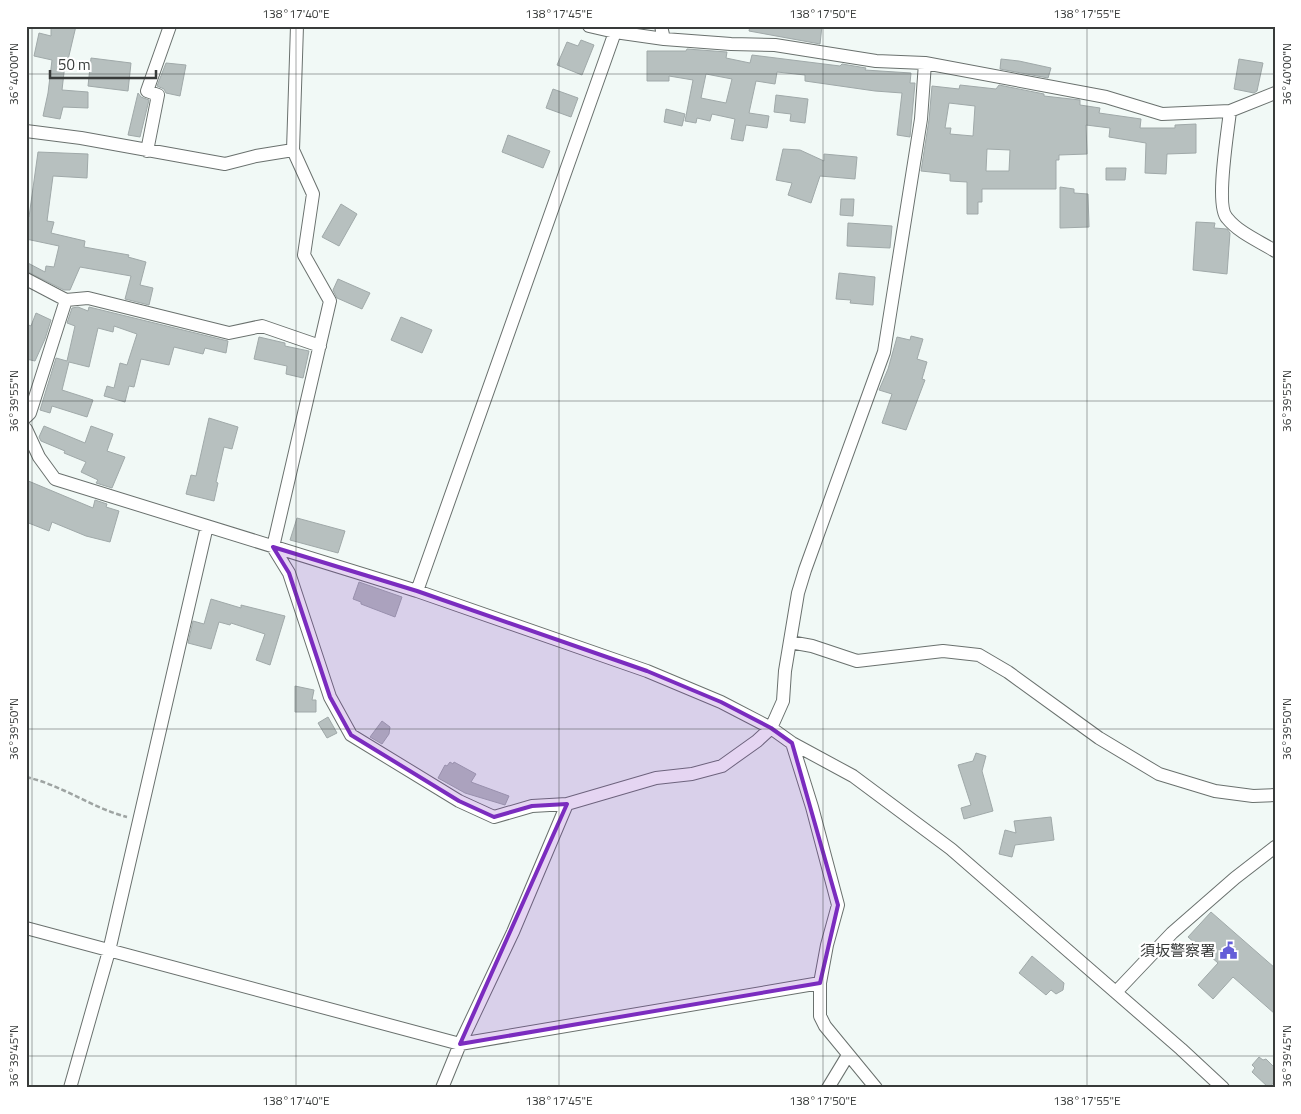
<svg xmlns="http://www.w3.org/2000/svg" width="1301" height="1114" viewBox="0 0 1301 1114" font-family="'Titillium Web','Noto Sans JP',sans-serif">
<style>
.building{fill:#b7c0bf;stroke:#a0a9a9;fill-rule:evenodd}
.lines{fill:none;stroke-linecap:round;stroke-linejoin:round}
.minor-casing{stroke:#6a716e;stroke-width:14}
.path{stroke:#9ea4a2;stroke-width:2.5;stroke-dasharray:5 2.5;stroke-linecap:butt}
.minor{stroke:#fff;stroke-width:12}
.marked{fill:#7b2cbf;fill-opacity:0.2;stroke:#7b2cbf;stroke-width:4;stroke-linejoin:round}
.ticks{fill:none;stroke:#383b3a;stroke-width:1;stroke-opacity:0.45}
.labels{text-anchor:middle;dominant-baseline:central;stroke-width:4.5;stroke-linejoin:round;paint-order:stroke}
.poi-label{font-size:15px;fill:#383b3a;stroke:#fff;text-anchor:end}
.neatline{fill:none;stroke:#383b3a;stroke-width:2}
.ticks-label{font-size:12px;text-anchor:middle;fill:#383b3a}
</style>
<rect width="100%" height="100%" fill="#f1f9f6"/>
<!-- building -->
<path class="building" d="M 51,26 L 76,26 L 67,64 L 65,64 L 62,90 L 88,92 L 88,108 L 63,107 L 60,119 L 43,116 L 48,93 L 52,60 L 34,56 L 39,33 L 51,36 Z
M 750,26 L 822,26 L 820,44 L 749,31 Z
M 581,40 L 594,45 L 582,75 L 557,65 L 567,42 L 578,46 Z
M 687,49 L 727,52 L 726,58 L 750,63 L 752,55 L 840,66 L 842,64 L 866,68 L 865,70 L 911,73 L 910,83 L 915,83 L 910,137 L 897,135 L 902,93 L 875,91 L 805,81 L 805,75 L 777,72 L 775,84 L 756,81 L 749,113 L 769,116 L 767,128 L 746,125 L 743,141 L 731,139 L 735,119 L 712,114 L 710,121 L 697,118 L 696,123 L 685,121 L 693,80 L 669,76 L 669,81 L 647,81 L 647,51 L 686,51 ZM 706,74 L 732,79 L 726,103 L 701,98 Z
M 91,58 L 131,63 L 128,91 L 88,86 Z
M 1001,59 L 1019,61 L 1051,68 L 1048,78 L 1000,69 Z
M 1239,59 L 1263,63 L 1257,91 L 1254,93 L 1234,89 Z
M 166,63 L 186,65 L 180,96 L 166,93 L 164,89 L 157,86 Z
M 960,85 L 996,89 L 999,85 L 1044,94 L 1044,96 L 1080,100 L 1080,105 L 1100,108 L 1099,113 L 1141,119 L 1140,128 L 1175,128 L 1175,125 L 1196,124 L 1196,153 L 1167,154 L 1166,174 L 1145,173 L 1146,143 L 1109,137 L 1110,128 L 1086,125 L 1087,154 L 1059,155 L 1059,160 L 1056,160 L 1056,189 L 982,189 L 982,202 L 978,202 L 978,214 L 967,214 L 967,182 L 950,181 L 950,174 L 921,171 L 929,120 L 932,86 L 959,89 ZM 949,103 L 975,106 L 973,136 L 950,134 L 951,128 L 945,128 ZM 987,149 L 1010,150 L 1009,171 L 986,171 Z
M 553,89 L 578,98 L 571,117 L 546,108 Z
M 138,93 L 141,97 L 149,100 L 140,137 L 128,135 Z
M 776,95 L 808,99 L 805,123 L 790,121 L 791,114 L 774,112 Z
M 666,109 L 685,114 L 682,126 L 664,122 Z
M 508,135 L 550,151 L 543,168 L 502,152 Z
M 783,149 L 800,150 L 824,161 L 824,154 L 857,157 L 855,179 L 820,176 L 811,203 L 788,195 L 792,183 L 776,180 Z
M 38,152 L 88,154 L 87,178 L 53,176 L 47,221 L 54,222 L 51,233 L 85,241 L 84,247 L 129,255 L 128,257 L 146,262 L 140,285 L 153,288 L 149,305 L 125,299 L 131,276 L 80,267 L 70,290 L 64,290 L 26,271 L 26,262 L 45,272 L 46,266 L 54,267 L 59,246 L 26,239 L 26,216 L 29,217 Z
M 1106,168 L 1126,168 L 1125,180 L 1106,180 Z
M 1060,187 L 1074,189 L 1074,193 L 1088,194 L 1089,227 L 1060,228 Z
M 841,199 L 854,199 L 853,216 L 840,215 Z
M 341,204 L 357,214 L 339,246 L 322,237 Z
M 1196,222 L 1215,223 L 1214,228 L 1227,229 L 1230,233 L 1227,274 L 1193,270 Z
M 848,223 L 892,226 L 890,248 L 847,246 Z
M 839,273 L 875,277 L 873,305 L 850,303 L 851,300 L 836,299 Z
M 338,279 L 370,293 L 362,309 L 337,298 L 333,290 Z
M 78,307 L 88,311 L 89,307 L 228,341 L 226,353 L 205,348 L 203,354 L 174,347 L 169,365 L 141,359 L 134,387 L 129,386 L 125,402 L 104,396 L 107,386 L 114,388 L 120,363 L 127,365 L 137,334 L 114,326 L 113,332 L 98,328 L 89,367 L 69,362 L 62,390 L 93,400 L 87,417 L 52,406 L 50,413 L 40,410 L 56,358 L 67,361 L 75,326 L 67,323 L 72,308 Z
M 36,313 L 51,320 L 45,339 L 35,361 L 26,359 L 26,324 L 31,326 Z
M 401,317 L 432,330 L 422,353 L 391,340 Z
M 911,336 L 923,339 L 917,359 L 927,362 L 922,379 L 925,380 L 906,430 L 882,423 L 892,394 L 879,390 L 888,369 L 897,337 L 910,340 Z
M 259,337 L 285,343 L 285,346 L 309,351 L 303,378 L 286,374 L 287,366 L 254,359 Z
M 209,418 L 238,427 L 232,449 L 224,447 L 216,482 L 218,483 L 214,501 L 186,494 L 191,475 L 196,476 Z
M 44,426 L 85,443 L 91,426 L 113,434 L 107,451 L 125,457 L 112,488 L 96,483 L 98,480 L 81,472 L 86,462 L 64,453 L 65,451 L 41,441 L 39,437 Z
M 26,480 L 93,508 L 95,500 L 107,504 L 106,507 L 119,511 L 110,542 L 86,536 L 52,522 L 49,531 L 26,522 Z
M 297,518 L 345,531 L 338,553 L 290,540 Z
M 359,582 L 402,597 L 395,617 L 361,604 L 361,602 L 353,599 Z
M 211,599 L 241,608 L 241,605 L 285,616 L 270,665 L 256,660 L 265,634 L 231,623 L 230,625 L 219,622 L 211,649 L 188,643 L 193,621 L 204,624 Z
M 295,686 L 314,690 L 312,700 L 316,700 L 316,712 L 295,712 Z
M 328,717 L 337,733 L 327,738 L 318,723 Z
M 382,721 L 390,727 L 389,734 L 382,744 L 370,737 Z
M 976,753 L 986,756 L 982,771 L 993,811 L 964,819 L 961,808 L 971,805 L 958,765 L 973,761 Z
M 450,762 L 453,764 L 454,762 L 476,774 L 471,782 L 509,796 L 505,805 L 465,793 L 438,778 L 445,765 L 447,766 Z
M 1051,817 L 1054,840 L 1015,845 L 1012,857 L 999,854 L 1005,830 L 1016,833 L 1014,821 Z
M 1211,912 L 1275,968 L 1275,1014 L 1233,977 L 1213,999 L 1198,985 L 1218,963 L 1188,937 Z
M 1032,956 L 1064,983 L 1063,990 L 1056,994 L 1051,990 L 1046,995 L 1019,973 Z
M 1259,1057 L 1263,1060 L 1266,1059 L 1275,1068 L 1275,1081 L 1269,1088 L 1252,1072 L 1255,1068 L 1252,1065 Z"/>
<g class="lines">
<defs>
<path id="minor" d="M 297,26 L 293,150 L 313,194 L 304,255 L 330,301 L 273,547 L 289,573 L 330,697 L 351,735 L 459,801 L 494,817 L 532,806 L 567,804 L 656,778 L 692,774 L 722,766 L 757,741 L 771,728 L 783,701 L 785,671 L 798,593 L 805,570 L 884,352 L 921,119 L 925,63
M 589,26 L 615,32 L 664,39 L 731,44 L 775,45 L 876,61 L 925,63 L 1106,97 L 1162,114 L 1230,111 L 1275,93
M 661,26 L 664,39
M 1230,111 C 1228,131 1215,206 1227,218 C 1239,233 1259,241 1275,251
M 26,131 L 81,138 L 225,164 L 256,156 L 293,150
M 147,151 L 158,95 L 147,91 L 170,26
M 26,279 L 66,300 L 88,298 L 229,333 L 262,326 L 320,346
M 26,417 L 30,413 L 66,300
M 26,429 L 39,457 L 55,479 L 417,591 L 647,671 L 721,702 L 771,728 L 792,743 L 853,776 L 951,849 L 1181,1049 L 1223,1088
M 417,591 L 615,32
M 790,642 L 812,646 L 857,661 L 943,651 L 979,655 L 1008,672 L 1099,738 L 1159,774 L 1215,791 L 1253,796 L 1275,795
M 792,743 L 812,807 L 838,905 L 827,945 L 820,983 L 820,1016 L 825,1026 L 876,1088
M 26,928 L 460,1044 L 820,983
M 1116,992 L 1172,933 L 1235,878 L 1275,847
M 70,1088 L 109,951 L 207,526
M 442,1088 L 460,1044 L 513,932 L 567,804
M 828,1088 L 848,1055"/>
</defs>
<!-- minor casing -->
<use href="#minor" class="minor-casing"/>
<!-- path -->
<path class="path" d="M 26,777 C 62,785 92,808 127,817
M 26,1087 L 29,1088"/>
<!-- minor -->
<use href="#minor" class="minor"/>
</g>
<!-- marked area -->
<path class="marked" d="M 273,547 L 417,591 L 647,671 L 721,702 L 771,728 L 792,743 L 838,905 L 820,983 L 460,1044 L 567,804 L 532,806 L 494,817 L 459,801 L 351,735 L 330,697 L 289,573 Z"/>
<!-- ticks -->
<path class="ticks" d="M 32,26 L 32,1088M 296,26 L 296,1088M 559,26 L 559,1088M 823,26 L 823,1088M 1087,26 L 1087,1088M 26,74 L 1275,74M 26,401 L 1275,401M 26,729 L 1275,729M 26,1056 L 1275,1056"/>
<!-- icons -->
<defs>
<symbol id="civic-bare" viewBox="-9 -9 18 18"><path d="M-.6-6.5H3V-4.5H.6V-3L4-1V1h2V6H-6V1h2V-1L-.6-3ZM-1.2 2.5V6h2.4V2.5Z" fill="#655ed8" stroke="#fff" stroke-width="2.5" paint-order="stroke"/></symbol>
</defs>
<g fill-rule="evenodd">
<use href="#civic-bare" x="1216" y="938" width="25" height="25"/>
</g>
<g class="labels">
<!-- poi labels -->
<g class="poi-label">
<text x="1215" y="950">須坂警察署</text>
</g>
</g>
<!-- border -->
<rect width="1301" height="1114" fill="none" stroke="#ffffff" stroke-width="55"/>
<!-- scale -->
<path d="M50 70v8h106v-8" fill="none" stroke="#383b3a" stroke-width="2.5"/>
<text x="58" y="70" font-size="15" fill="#383b3a" stroke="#ffffff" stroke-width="4" paint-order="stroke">50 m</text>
<rect x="28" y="28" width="1246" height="1058" class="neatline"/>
<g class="ticks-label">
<text x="296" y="18">138°17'40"E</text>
<text x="559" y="18">138°17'45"E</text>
<text x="823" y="18">138°17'50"E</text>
<text x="1087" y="18">138°17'55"E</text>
<text transform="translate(14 74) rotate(-90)" y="4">36°40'00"N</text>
<text transform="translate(1287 74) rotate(-90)" y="4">36°40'00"N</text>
<text transform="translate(14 401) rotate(-90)" y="4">36°39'55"N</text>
<text transform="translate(1287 401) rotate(-90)" y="4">36°39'55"N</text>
<text transform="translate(14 729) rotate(-90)" y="4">36°39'50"N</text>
<text transform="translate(1287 729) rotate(-90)" y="4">36°39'50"N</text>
<text transform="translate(14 1056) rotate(-90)" y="4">36°39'45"N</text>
<text transform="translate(1287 1056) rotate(-90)" y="4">36°39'45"N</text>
<text x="296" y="1105">138°17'40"E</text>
<text x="559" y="1105">138°17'45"E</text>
<text x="823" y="1105">138°17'50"E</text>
<text x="1087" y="1105">138°17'55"E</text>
</g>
</svg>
